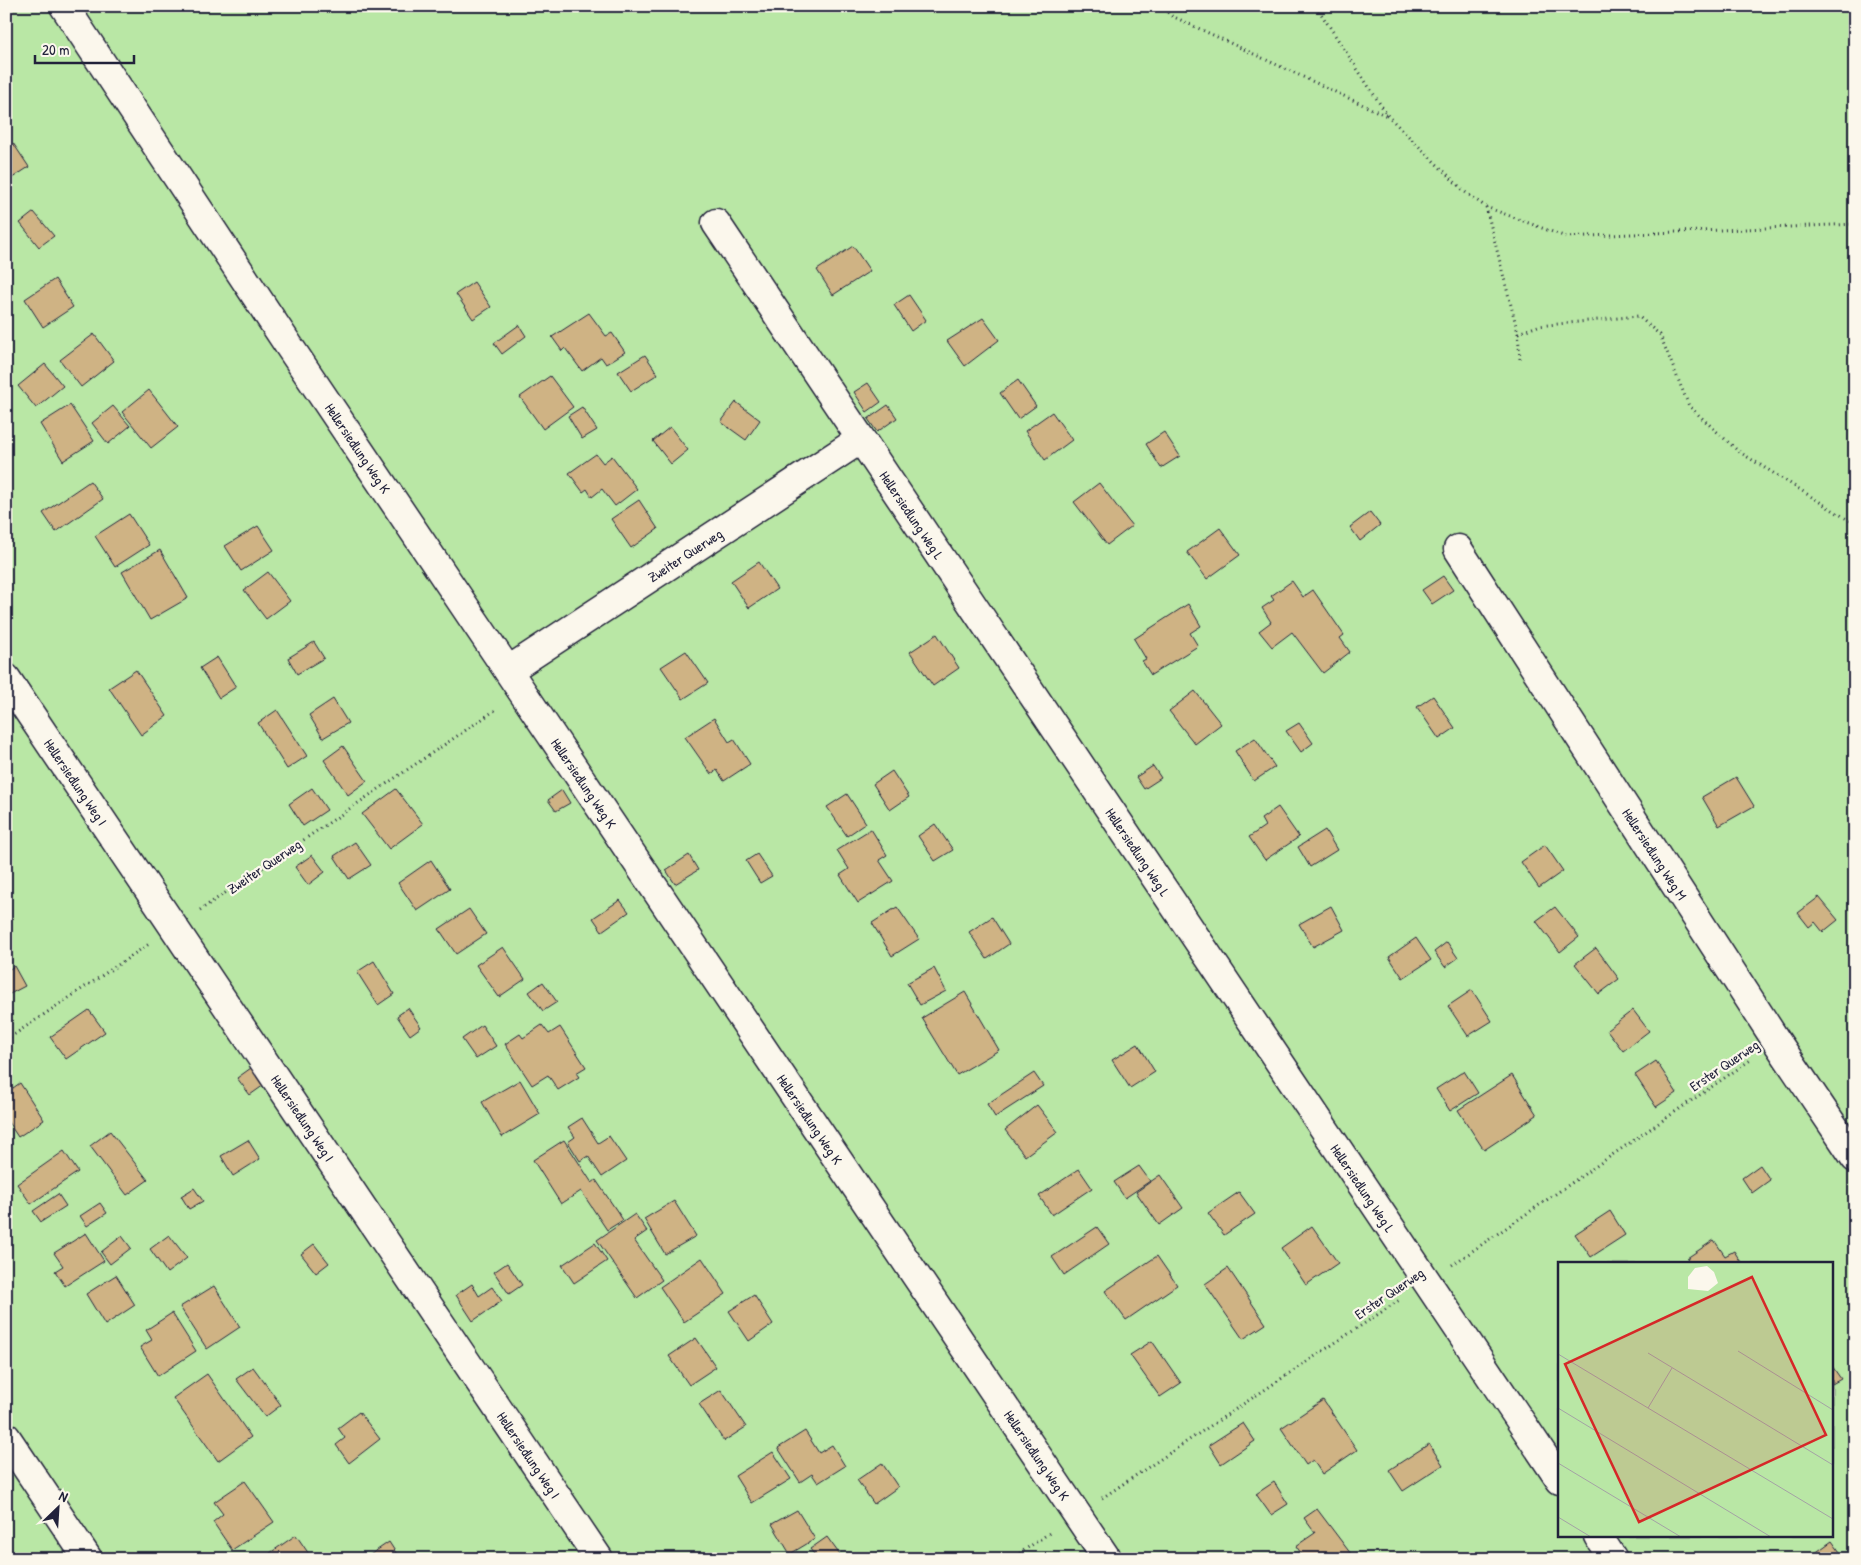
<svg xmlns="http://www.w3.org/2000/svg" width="1861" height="1565" viewBox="0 0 1861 1565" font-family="'Patrick Hand',sans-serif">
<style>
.green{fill:#b9e7a5;stroke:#6e8470;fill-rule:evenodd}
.building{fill:#cfb384;stroke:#22223b}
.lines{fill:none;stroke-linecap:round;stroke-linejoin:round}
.minor-casing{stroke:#22223b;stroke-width:31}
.path{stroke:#22223b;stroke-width:3;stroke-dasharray:1 4;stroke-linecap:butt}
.minor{stroke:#fbf7ec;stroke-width:28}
.labels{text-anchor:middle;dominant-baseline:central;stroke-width:4.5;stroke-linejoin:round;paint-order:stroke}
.street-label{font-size:14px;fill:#22223b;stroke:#fbf7ec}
.inset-road{fill:none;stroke:#a4a2a5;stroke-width:1}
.view{fill:#d62828;fill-opacity:0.15;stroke:#d62828;stroke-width:2.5}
.inset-edge{fill:none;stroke:#22223b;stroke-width:2.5}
</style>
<rect width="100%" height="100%" fill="#fbf7ec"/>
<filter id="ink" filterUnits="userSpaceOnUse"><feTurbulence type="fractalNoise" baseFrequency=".02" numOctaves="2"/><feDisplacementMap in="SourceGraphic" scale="10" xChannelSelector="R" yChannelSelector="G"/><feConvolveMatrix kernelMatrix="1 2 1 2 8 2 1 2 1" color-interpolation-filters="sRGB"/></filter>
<g filter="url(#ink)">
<!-- green -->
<path class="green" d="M 6,6 L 1855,6 L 1855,1559 L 6,1559 ZM 1560,1264 L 1832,1264 L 1832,1536 L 1560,1536 Z"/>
<!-- building -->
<path class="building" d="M 13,143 L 29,167 L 6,182 L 6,147 Z
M 34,212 L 54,236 L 39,247 L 20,223 Z
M 853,246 L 870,271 L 833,295 L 817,270 Z
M 55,279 L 73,307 L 43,327 L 25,299 Z
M 474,282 L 491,307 L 473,319 L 456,294 Z
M 909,295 L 926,320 L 911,331 L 894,305 Z
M 589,313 L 606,336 L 612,333 L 625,352 L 606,364 L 601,357 L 582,371 L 565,348 L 562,351 L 552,337 Z
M 983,318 L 999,340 L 965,366 L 947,341 Z
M 519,325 L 526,336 L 502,354 L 494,343 Z
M 94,334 L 114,361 L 81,387 L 60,360 Z
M 645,355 L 658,374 L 631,391 L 618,372 Z
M 45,364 L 63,386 L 36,408 L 18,386 Z
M 550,376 L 573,407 L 543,429 L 520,397 Z
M 1018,380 L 1036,406 L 1018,419 L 1000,393 Z
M 868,383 L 881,402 L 867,412 L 854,392 Z
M 149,390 L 178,427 L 151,448 L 122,412 Z
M 736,402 L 760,420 L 746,440 L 721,422 Z
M 70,405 L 94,441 L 63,461 L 40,424 Z
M 888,405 L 897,418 L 877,432 L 868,419 Z
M 113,406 L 130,426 L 108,444 L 92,423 Z
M 582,407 L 597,430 L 582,439 L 568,416 Z
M 1052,412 L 1072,440 L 1045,460 L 1025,431 Z
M 670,427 L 688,450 L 671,464 L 653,441 Z
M 1164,432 L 1180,456 L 1161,468 L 1146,444 Z
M 596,454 L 603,463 L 612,456 L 637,489 L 615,506 L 602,489 L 592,497 L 587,489 L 583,492 L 569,473 Z
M 90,481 L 103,499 L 56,532 L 43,513 Z
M 1099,483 L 1132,526 L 1107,545 L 1074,502 Z
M 639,500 L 658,529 L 631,548 L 611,519 Z
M 1370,512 L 1380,525 L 1360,541 L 1350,527 Z
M 129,514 L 149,545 L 115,567 L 95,536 Z
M 258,526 L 274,550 L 241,571 L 225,546 Z
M 1220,528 L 1240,555 L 1207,579 L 1187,552 Z
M 160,550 L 188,598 L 150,620 L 122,572 Z
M 759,562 L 777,589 L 749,608 L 731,581 Z
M 268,572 L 290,601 L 266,619 L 244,590 Z
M 1443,576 L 1453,590 L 1432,604 L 1422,590 Z
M 1292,581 L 1303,597 L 1313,590 L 1344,635 L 1340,638 L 1350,652 L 1323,673 L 1292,632 L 1272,647 L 1259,631 L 1271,622 L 1262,608 L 1274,600 L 1271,596 Z
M 1188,604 L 1201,626 L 1190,633 L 1198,646 L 1151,675 L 1142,661 L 1146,659 L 1134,639 Z
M 937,634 L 959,668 L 933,686 L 910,652 Z
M 314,642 L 324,658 L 297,674 L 288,658 Z
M 686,651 L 708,683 L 683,699 L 661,667 Z
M 217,657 L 236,687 L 219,698 L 200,668 Z
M 136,670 L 167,716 L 141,735 L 109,688 Z
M 1195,691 L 1221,724 L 1195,744 L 1169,711 Z
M 1433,696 L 1455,728 L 1439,739 L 1417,707 Z
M 333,699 L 348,723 L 323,738 L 309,715 Z
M 277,710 L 307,756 L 287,769 L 258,723 Z
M 714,718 L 729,742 L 734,739 L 750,764 L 724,781 L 717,770 L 711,774 L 685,737 Z
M 1299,723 L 1313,743 L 1301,752 L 1286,731 Z
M 1255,738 L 1275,767 L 1254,781 L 1235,751 Z
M 343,746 L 367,781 L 348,795 L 324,760 Z
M 1153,766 L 1161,778 L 1144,789 L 1136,777 Z
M 892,771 L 909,797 L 890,810 L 873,784 Z
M 1736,777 L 1754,806 L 1719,826 L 1702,797 Z
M 312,788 L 327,810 L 303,826 L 289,804 Z
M 396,789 L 423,824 L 389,849 L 362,814 Z
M 562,790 L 570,803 L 556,811 L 548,800 Z
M 847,794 L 866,823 L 847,836 L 827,807 Z
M 1278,807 L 1299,837 L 1265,860 L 1249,837 L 1265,826 L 1261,819 Z
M 935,824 L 953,850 L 935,861 L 918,836 Z
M 871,829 L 887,855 L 879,860 L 893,881 L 858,903 L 840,875 L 849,869 L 837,850 Z
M 1325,830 L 1337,850 L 1310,867 L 1298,847 Z
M 355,842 L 371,865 L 349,879 L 334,856 Z
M 1545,845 L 1563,871 L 1539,888 L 1521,862 Z
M 757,854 L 772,876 L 760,883 L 746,861 Z
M 312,855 L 325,872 L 308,885 L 295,867 Z
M 689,855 L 698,870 L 675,884 L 666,870 Z
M 431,860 L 450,889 L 417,911 L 398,883 Z
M 1819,897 L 1838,920 L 1823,932 L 1815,922 L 1809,927 L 1798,913 Z
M 620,900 L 629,912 L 602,931 L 593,918 Z
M 1331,906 L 1344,930 L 1313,947 L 1299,924 Z
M 897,907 L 919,939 L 892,956 L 872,923 Z
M 1555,907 L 1579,937 L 1560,952 L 1536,921 Z
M 469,909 L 486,934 L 456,954 L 439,929 Z
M 992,917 L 1009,944 L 987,959 L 969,932 Z
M 1416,938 L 1431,960 L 1403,978 L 1389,957 Z
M 1447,942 L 1458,958 L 1445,967 L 1434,952 Z
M 503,947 L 525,979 L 499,997 L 476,965 Z
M 1596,948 L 1619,979 L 1599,994 L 1575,964 Z
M 374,961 L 394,994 L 378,1005 L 357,972 Z
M 6,963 L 10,969 L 14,966 L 25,986 L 6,996 Z
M 934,968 L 946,991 L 920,1005 L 907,983 Z
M 543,982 L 557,1002 L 543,1011 L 529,992 Z
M 1472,990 L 1492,1021 L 1468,1036 L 1448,1006 Z
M 965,992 L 999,1050 L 957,1075 L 922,1018 Z
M 408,1008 L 421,1027 L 410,1035 L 397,1016 Z
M 89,1010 L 105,1032 L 66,1059 L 50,1037 Z
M 1633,1010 L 1649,1031 L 1623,1051 L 1607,1030 Z
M 482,1025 L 496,1046 L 476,1059 L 462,1039 Z
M 542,1025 L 549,1034 L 560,1027 L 586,1067 L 576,1073 L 579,1077 L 558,1090 L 548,1075 L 532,1085 L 505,1044 L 520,1034 L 523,1038 Z
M 1138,1044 L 1155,1072 L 1130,1088 L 1112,1060 Z
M 1656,1061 L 1677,1093 L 1656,1107 L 1635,1075 Z
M 251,1068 L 264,1085 L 250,1095 L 237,1078 Z
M 1464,1071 L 1478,1093 L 1450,1111 L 1436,1089 Z
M 1034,1073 L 1043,1086 L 995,1117 L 987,1104 Z
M 1512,1075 L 1537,1115 L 1484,1150 L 1458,1110 Z
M 520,1080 L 540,1114 L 502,1137 L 482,1102 Z
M 20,1083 L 44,1120 L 18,1137 L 6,1119 L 6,1093 Z
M 1037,1105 L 1058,1132 L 1025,1156 L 1005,1130 Z
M 582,1118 L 598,1143 L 609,1136 L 626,1161 L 602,1177 L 588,1156 L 580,1161 L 568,1142 L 575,1137 L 568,1127 Z
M 110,1131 L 148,1180 L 127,1195 L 90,1146 Z
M 248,1140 L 260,1159 L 233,1176 L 221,1156 Z
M 564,1140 L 592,1183 L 596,1180 L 623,1220 L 607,1230 L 581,1191 L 561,1204 L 533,1160 Z
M 64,1151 L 78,1172 L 31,1204 L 17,1184 Z
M 1760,1165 L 1770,1180 L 1752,1193 L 1742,1178 Z
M 1139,1166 L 1150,1181 L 1125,1198 L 1114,1182 Z
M 1079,1169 L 1092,1188 L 1052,1215 L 1039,1196 Z
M 1160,1175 L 1183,1208 L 1159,1225 L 1136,1192 Z
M 194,1188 L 203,1201 L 189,1209 L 181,1196 Z
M 1239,1192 L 1255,1214 L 1224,1235 L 1208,1213 Z
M 58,1194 L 66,1206 L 41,1222 L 33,1211 Z
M 674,1201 L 696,1236 L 665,1254 L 644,1219 Z
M 100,1203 L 107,1213 L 87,1226 L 80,1216 Z
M 1610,1211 L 1625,1235 L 1591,1257 L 1575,1234 Z
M 635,1214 L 647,1231 L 634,1240 L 662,1280 L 637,1298 L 597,1240 Z
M 1312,1226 L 1338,1263 L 1306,1285 L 1281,1248 Z
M 1097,1227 L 1109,1244 L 1064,1275 L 1052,1257 Z
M 86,1233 L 104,1261 L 65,1286 L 55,1271 L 63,1266 L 54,1253 Z
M 169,1235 L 187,1258 L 167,1273 L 150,1249 Z
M 122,1236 L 131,1248 L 110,1264 L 101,1252 Z
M 1714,1240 L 1725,1256 L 1734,1251 L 1742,1264 L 1690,1264 L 1687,1258 Z
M 595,1243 L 607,1261 L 574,1283 L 562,1265 Z
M 314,1244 L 329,1263 L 316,1273 L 301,1254 Z
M 1157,1256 L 1177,1285 L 1126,1320 L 1105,1291 Z
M 702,1258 L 726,1294 L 684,1322 L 660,1287 Z
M 507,1263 L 522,1285 L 509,1294 L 494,1272 Z
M 1228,1268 L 1266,1324 L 1243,1339 L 1205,1284 Z
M 116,1275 L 135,1305 L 105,1325 L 86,1294 Z
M 472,1284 L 479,1296 L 492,1287 L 502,1301 L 473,1321 L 456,1295 Z
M 214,1286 L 240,1327 L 207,1349 L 180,1307 Z
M 754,1295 L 773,1324 L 749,1341 L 729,1311 Z
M 172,1313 L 196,1351 L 158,1376 L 140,1347 L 152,1340 L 146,1330 Z
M 696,1338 L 716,1367 L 689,1385 L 669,1356 Z
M 1152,1341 L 1181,1383 L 1160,1397 L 1130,1355 Z
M 1832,1366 L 1841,1379 L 1832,1384 Z
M 253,1367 L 281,1405 L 265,1417 L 236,1379 Z
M 207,1374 L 251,1437 L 218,1461 L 173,1398 Z
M 721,1390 L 746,1427 L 724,1441 L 699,1404 Z
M 1323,1400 L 1357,1450 L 1322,1474 L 1313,1460 L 1306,1465 L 1281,1428 Z
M 359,1412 L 380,1439 L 349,1463 L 336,1445 L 345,1438 L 338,1428 Z
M 1243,1423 L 1255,1441 L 1221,1464 L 1209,1445 Z
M 805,1431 L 819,1453 L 832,1445 L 845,1466 L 818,1483 L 812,1474 L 800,1482 L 778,1448 Z
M 1429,1444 L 1443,1465 L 1403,1491 L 1389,1470 Z
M 773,1452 L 791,1479 L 752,1503 L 735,1476 Z
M 882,1463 L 898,1487 L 874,1504 L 857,1480 Z
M 245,1481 L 274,1522 L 232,1550 L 213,1522 L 223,1514 L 214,1502 Z
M 1274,1482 L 1288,1504 L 1271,1515 L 1256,1494 Z
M 1317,1509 L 1354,1558 L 1305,1559 L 1296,1546 L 1315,1533 L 1304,1518 Z
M 797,1510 L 815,1539 L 790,1554 L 772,1524 Z
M 296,1535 L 311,1557 L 309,1559 L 274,1559 L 270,1553 Z
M 827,1537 L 843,1559 L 816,1559 L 817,1558 L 810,1549 Z
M 1832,1541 L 1845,1559 L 1813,1559 L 1811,1556 Z
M 389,1542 L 400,1559 L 364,1559 Z"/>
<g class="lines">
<defs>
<path id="minor" d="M 64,6 L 289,346 L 1107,1559
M 716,223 L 1560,1480
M 1458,549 L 1777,1042 L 1855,1158
M 509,670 L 861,439
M 6,678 L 599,1559
M 6,1437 L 88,1559
M 1598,1536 L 1613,1559"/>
</defs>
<!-- minor casing -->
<use href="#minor" class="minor-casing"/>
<!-- path -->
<path class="path" d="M 1160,6 L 1172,16 L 1387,116
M 1316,6 L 1388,116 L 1465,192 L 1486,207 L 1566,237 L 1855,224
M 1486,207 L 1518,333 L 1520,359
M 1518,333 L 1538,326 L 1638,316 L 1660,335 L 1689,406 L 1738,451 L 1855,524
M 200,910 L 497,709
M 6,1040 L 149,944
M 1452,1265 L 1752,1059
M 1102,1498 L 1401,1299
M 1011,1559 L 1051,1532"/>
<!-- minor -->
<use href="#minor" class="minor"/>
</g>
</g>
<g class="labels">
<!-- street labels -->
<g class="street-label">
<text transform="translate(358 448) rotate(56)">Hellersiedlung Weg K</text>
<text transform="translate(912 515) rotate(56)">Hellersiedlung Weg L</text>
<text transform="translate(685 555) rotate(-33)">Zweiter Querweg</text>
<text transform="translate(76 782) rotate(56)">Hellersiedlung Weg I</text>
<text transform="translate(584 783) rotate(56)">Hellersiedlung Weg K</text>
<text transform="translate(1138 852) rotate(56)">Hellersiedlung Weg L</text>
<text transform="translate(1655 854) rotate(57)">Hellersiedlung Weg M</text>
<text transform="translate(264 866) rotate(-34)">Zweiter Querweg</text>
<text transform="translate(1724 1065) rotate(-34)">Erster Querweg</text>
<text transform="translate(303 1118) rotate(56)">Hellersiedlung Weg I</text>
<text transform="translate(810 1119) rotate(56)">Hellersiedlung Weg K</text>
<text transform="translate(1363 1188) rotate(56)">Hellersiedlung Weg L</text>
<text transform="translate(1389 1293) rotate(-34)">Erster Querweg</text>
<text transform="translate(529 1455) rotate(56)">Hellersiedlung Weg I</text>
<text transform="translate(1037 1455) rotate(56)">Hellersiedlung Weg K</text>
</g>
</g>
<!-- overview -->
<g transform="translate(1558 1262)">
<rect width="275" height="275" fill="#fbf7ec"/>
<path d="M 0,0 L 275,0 L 275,275 L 0,275 ZM 149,4 L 156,10 L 160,21 L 150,29 L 130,27 L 130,15 L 137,6 Z" fill="#b9e7a5" fill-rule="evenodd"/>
<path class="inset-road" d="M 180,89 L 275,148M 90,91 L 275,203M 0,92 L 275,257M 0,146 L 213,275M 90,146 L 114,106M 0,201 L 123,275M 0,255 L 33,275"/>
<path class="view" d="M 194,15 L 268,173 L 81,260 L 7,102 Z"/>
<rect width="275" height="275" class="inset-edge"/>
</g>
<!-- margin -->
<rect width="1861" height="1565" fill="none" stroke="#fbf7ec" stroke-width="25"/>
<rect x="12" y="12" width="1836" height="1540" fill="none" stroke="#22223b" stroke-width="2" filter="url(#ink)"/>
<!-- north arrow -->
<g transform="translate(58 1508) rotate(25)" stroke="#fbf7ec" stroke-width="4" paint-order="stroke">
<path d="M0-4L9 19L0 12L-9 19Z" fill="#22223b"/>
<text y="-8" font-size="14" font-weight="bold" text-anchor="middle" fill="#22223b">N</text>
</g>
<!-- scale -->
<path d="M35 55v8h99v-8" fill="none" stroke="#22223b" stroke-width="2.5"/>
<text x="42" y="55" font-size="15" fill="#22223b" stroke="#fbf7ec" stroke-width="4" paint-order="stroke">20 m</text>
</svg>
